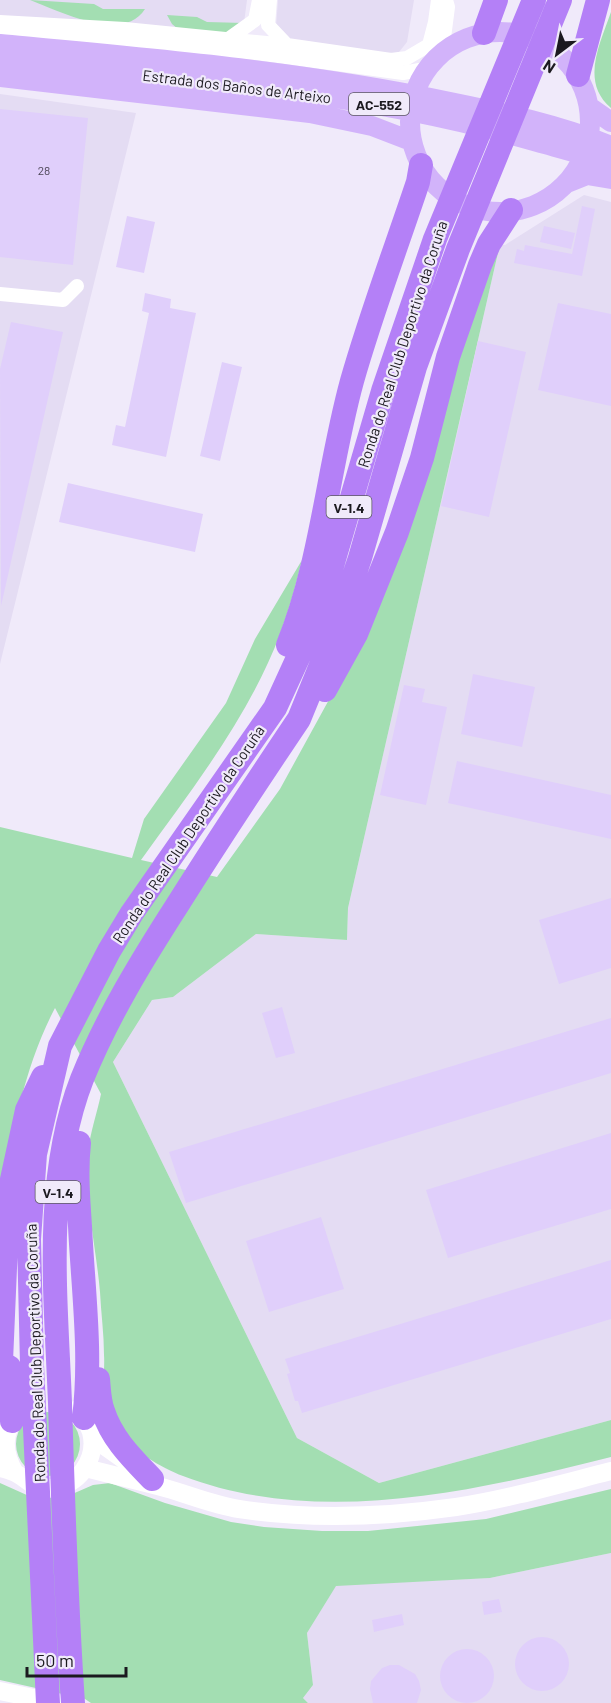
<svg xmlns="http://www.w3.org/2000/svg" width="611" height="1703" viewBox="0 0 611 1703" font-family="Barlow,sans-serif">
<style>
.built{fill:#e4dcf3}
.green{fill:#a3deb2}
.building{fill:#e0cffb}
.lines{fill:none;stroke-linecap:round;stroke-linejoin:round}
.street{stroke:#fff;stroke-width:14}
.secondary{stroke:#fff;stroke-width:18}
.primary{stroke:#d2b3fa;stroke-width:20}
.highway{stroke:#b480f7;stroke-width:24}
.labels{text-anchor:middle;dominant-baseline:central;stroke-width:4.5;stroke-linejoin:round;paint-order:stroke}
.number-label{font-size:12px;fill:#4c4656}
.shield{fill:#f0eafa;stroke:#5b5861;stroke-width:1.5}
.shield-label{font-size:14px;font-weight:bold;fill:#1b191f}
.street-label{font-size:15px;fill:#1b191f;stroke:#f0eafa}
</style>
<rect width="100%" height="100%" fill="#f0eafa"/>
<!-- built -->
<path class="built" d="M 0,0 L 247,0 L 244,23 L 226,33 L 0,16 Z
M 278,0 L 414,0 L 407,42 L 399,52 L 388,55 L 296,42 L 284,35 L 276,26 Z
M 0,94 L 136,113 L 0,664 Z
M 584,195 L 611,202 L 611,1420 L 379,1483 L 297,1438 L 113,1062 L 152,1000 L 173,997 L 256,934 L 347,940 L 348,908 L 500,244 L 505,245 Z
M 611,1553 L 611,1703 L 308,1703 L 303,1698 L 313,1685 L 307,1633 L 336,1585 L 490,1578 Z"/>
<!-- green -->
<path class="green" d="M 30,0 L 94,4 L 103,9 L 145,9 C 123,44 59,11 30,0 Z
M 611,12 L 611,108 C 580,82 600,44 611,12 Z
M 167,15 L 197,17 L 207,22 L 244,23 L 226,33 L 178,29 L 172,24 Z
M 500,244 L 348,908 L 347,940 L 256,934 L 173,997 L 152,1000 L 113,1062 L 297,1438 L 379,1483 L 611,1420 L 611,1457 C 475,1491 319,1528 183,1476 C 162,1468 130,1450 118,1429 C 113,1420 108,1406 105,1396 C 102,1383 105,1368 104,1355 C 104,1334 101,1313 100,1292 C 96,1246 84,1198 88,1152 C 90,1133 97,1113 101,1094 L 55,1008 C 25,1065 13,1131 0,1193 L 0,827 L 132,858 L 144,819 L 226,703 L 255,639 L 302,560 C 296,585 289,610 280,634 C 249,717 192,789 141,860 L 217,877 L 280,789 L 359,645 L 464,340 Z
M16 1444a32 32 0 1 1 64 0a32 32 0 1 1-64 0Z
M 0,1483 L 29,1496 L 44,1499 L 70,1495 L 93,1485 L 110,1483 L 165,1503 L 231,1522 L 264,1527 L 322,1531 L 368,1531 L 486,1519 L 611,1489 L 611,1553 L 490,1578 L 336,1586 L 307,1633 L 313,1685 L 303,1698 L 308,1703 L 91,1703 L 85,1699 L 0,1680 Z"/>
<!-- building -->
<path class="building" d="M 0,109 L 88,118 L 73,265 L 0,257 Z
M 582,206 L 595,209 L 582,276 L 514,263 L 517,249 L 524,251 L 525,245 L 572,254 Z
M 127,216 L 155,222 L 144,273 L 116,267 Z
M 544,226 L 575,233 L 571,249 L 540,242 Z
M 145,293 L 171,299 L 170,308 L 196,313 L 166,457 L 112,445 L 116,425 L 125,427 L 149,313 L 142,311 Z
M 558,303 L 611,314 L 611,406 L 538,390 Z
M 11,322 L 63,332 L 1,606 L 0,369 Z
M 478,341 L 526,352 L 489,517 L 441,506 Z
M 222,362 L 242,367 L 220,461 L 200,456 Z
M 68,483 L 203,514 L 195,552 L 59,522 Z
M 473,674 L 535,687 L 522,747 L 461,734 Z
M 404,685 L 425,689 L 422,702 L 447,707 L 426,805 L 380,795 Z
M 457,761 L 611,795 L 611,839 L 448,803 Z
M 611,898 L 611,968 L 559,984 L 539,920 Z
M 282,1007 L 295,1053 L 276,1058 L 262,1013 Z
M 611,1018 L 611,1073 L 186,1203 L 169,1152 Z
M 611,1133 L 611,1209 L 448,1258 L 426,1190 Z
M 321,1217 L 344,1289 L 269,1312 L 246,1241 Z
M 611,1260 L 611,1319 L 302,1413 L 298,1401 L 295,1401 L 287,1374 L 290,1373 L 285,1359 Z
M 499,1599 L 502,1612 L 484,1615 L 482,1602 Z
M 402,1614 L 404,1625 L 374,1632 L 372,1620 Z
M515 1664a27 27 0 1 1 54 0a27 27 0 1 1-54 0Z
M440 1676a27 27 0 1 1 54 0a27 27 0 1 1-54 0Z
M 390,1665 L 399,1665 L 415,1674 L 419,1681 L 421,1690 L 417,1703 L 373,1703 L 370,1689 L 371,1681 L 382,1668 Z"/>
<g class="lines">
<!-- street -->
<path class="street" d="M 270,0 L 268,25 L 287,45
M 0,22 L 125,29 L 287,45 L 391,60 L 407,58 L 429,45 L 435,22 L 438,0
M 0,32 L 257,53 L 403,73 L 425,69
M 227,40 L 255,20 L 259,0
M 442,53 L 448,7 L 446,0
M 0,294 L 63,300 L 77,286"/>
<!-- secondary -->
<path class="secondary" d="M 91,1432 L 100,1443 L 131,1465
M 0,1468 C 4,1469 9,1470 13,1472 C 28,1478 30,1489 51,1488 C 78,1487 98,1459 91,1432 C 88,1423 82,1416 75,1410
M 86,1468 C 112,1475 139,1481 165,1488 C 190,1495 213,1505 239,1509 C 310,1520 385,1517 456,1507 C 508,1499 560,1484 611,1471
M 15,1473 C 2,1451 2,1431 20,1412
M 0,1691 L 58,1703"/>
<!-- primary -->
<path class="primary" d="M410 122a90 90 0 1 1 180 0a90 90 0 1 1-180 0Z
M 0,44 C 150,58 302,71 450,102 C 504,113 560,125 611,146
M 0,62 C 180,78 363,91 537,142 C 562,149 587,155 611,164
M 0,77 L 310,113 L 372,126 L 411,141
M 591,108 L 611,122
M 567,183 L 587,175 L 611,179"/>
<!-- highway -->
<path class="highway" d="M 484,33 L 496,0
M 578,75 L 598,0
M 288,645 C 322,561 328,468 352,381 C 371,314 396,248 418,182 L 421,165
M 325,690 L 356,634 L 397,532 L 422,458 L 448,357 L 480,265 L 489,244 L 511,210
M 79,1143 C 76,1170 78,1198 80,1226 C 83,1289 92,1355 84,1418
M 9,1367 L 12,1421
M 98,1379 C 99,1389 99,1401 103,1411 C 112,1439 132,1458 152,1479
M 0,1385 L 8,1198 L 27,1110 L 43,1077
M 48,1703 L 32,1365 L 29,1239 L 35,1154 L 60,1046 L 109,951 L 132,913 L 275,708 L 318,614 L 383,391 L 435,239 L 534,0
M 73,1703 C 66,1603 63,1503 60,1403 C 56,1298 43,1179 82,1079 C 107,1017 142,960 178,904 C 217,842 258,780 299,719 L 337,626 L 360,558 L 415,367 L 458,249 L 560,0"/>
</g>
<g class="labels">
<!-- number labels -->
<g class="number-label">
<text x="44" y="170">28</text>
</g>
<!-- shield labels -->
<g class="shield">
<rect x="349" y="93" width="60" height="22" rx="4.5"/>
<rect x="326.5" y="496" width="45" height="22" rx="4.5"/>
<rect x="35.5" y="1181" width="45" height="22" rx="4.5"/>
</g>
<g class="shield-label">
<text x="379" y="104">AC-552</text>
<text x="349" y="507">V-1.4</text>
<text x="58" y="1192">V-1.4</text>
</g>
<!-- street labels -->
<g class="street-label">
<text transform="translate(237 86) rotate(7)">Estrada dos Baños de Arteixo</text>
<text transform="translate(402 344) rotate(-72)">Ronda do Real Club Deportivo da Coruña</text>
<text transform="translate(188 834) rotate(-56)">Ronda do Real Club Deportivo da Coruña</text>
<text transform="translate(35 1353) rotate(-92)">Ronda do Real Club Deportivo da Coruña</text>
</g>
</g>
<!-- north arrow -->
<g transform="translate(557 54) rotate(212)" stroke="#f0eafa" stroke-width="4.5" paint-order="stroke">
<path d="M0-4.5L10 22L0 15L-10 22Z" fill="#1b191f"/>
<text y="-9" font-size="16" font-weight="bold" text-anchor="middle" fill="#1b191f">N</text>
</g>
<!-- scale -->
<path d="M27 1667v9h99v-9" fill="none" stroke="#1b191f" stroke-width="3"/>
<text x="36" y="1667" font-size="18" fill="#1b191f" stroke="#f0eafa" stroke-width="4.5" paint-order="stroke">50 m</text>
</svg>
